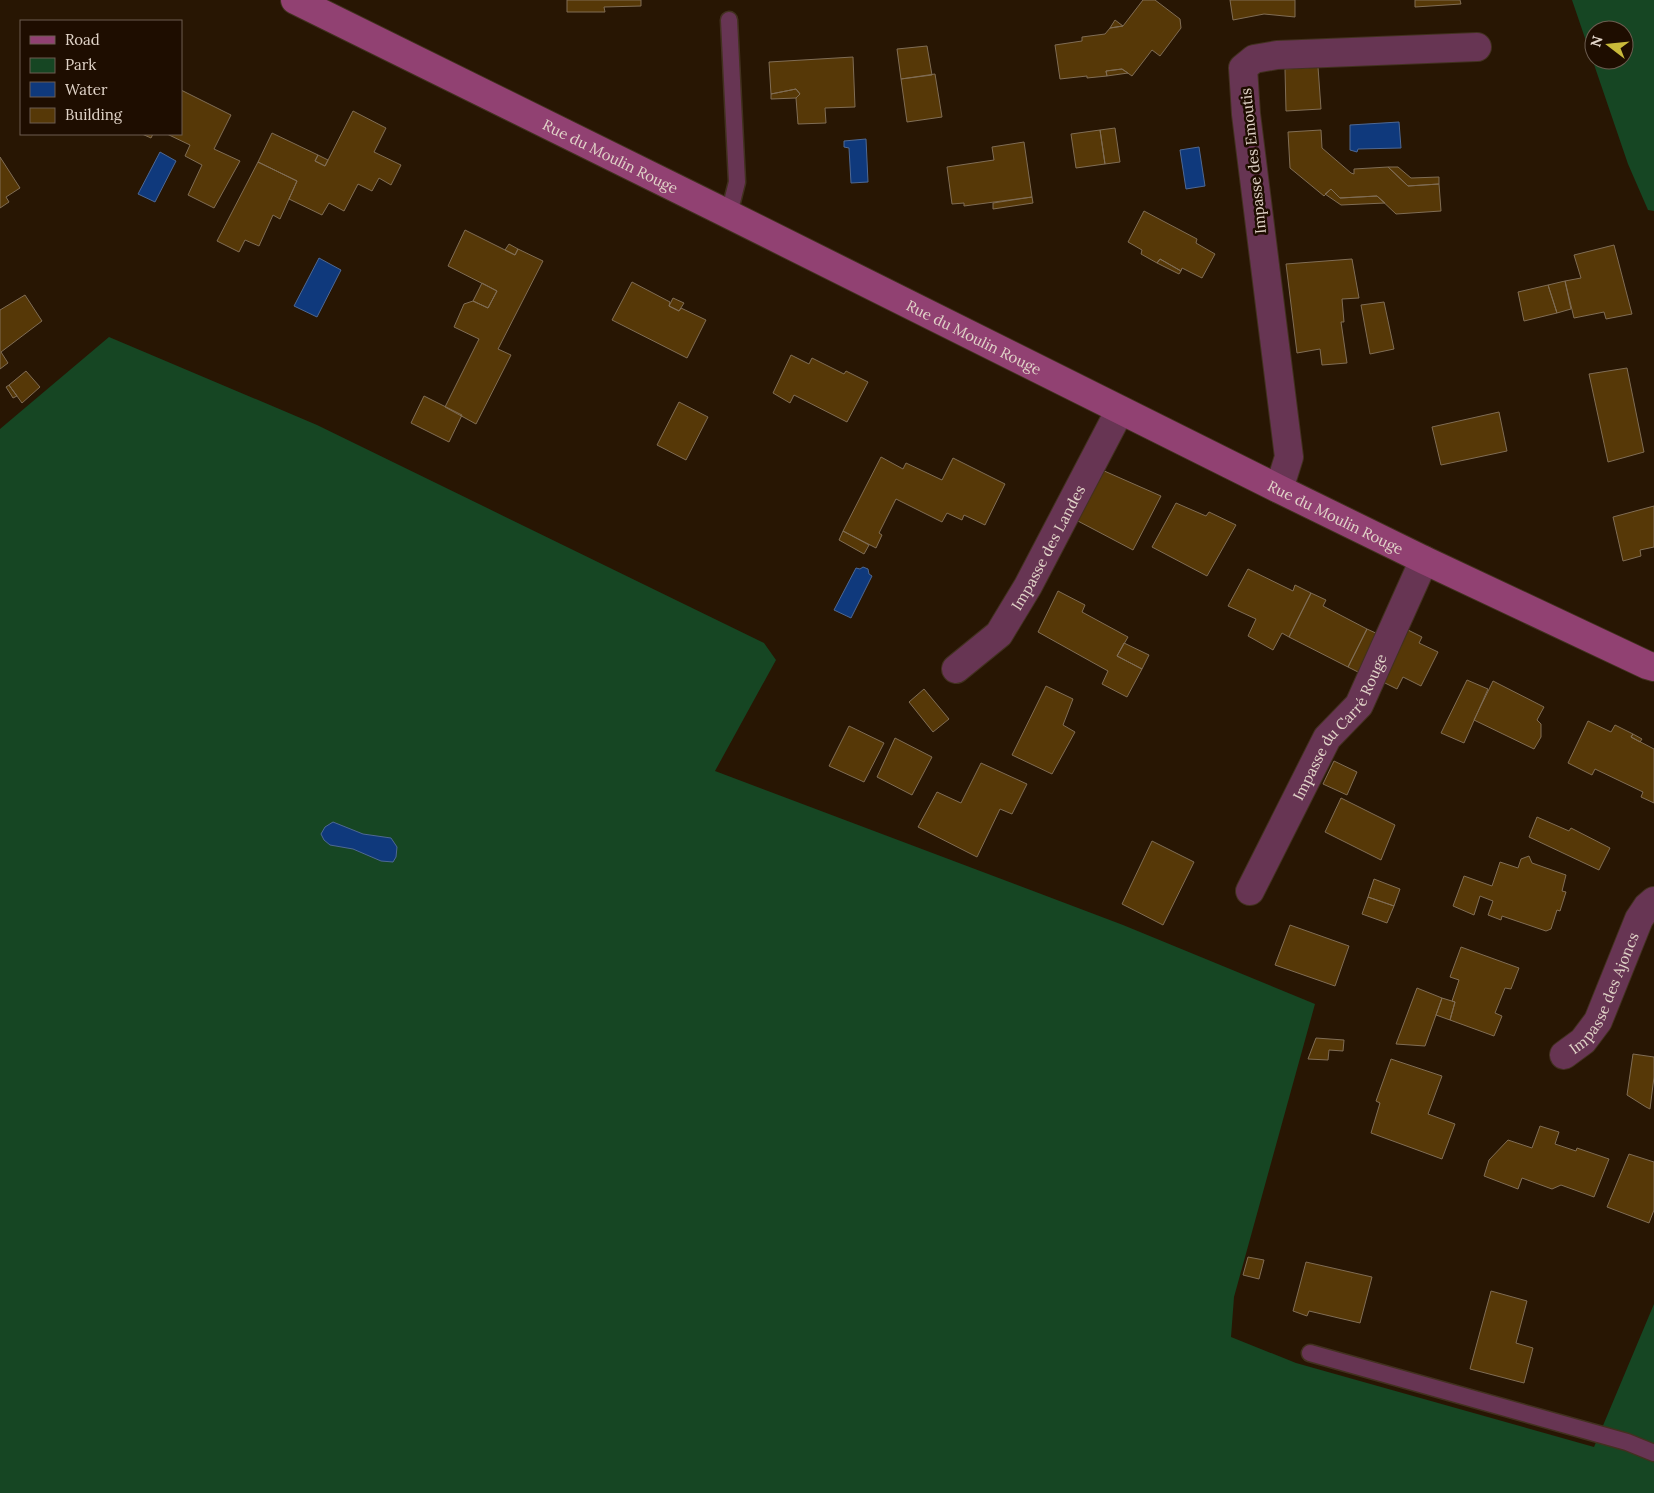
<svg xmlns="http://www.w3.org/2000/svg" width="1654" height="1493" viewBox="0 0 1654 1493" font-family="Lora,serif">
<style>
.green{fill:#164623;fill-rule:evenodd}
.water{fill:#0f397c;stroke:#4e6893}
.building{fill:#563807;stroke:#806d55}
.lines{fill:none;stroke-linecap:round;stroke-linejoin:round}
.lane-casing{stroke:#42311f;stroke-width:19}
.street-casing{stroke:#42311f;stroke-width:30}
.secondary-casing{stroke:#42311f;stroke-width:30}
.lane{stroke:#673553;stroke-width:16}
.street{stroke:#673553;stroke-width:28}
.secondary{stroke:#914172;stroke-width:28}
.labels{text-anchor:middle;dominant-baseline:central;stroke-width:5;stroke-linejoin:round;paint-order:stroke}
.street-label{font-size:15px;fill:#e1d4c8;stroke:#1e0d00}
</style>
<rect width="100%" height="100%" fill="#281603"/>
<!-- green -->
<path class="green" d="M 1572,0 L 1654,0 L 1654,211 L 1648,210 L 1628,164 ZM 1594,30 L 1624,30 L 1624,60 L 1594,60 Z
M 109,337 L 317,425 L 764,643 L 776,660 L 715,771 L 1123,925 L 1315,1004 L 1234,1297 L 1231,1337 L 1296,1363 L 1594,1447 L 1654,1304 L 1654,1493 L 0,1493 L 0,429 Z"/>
<!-- water -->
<path class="water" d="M 1399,122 L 1401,148 L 1358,149 L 1357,152 L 1350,150 L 1350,125 Z
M 866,139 L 868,182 L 851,183 L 849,148 L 844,147 L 844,141 Z
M 1199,147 L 1205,186 L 1186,189 L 1180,150 Z
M 160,152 L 176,161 L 155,202 L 138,194 Z
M 319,258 L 341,270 L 317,317 L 294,306 Z
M 863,567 L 868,569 L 869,574 L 872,576 L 851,618 L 834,610 L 856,568 L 860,569 Z
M 333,822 L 363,834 L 391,838 L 397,847 L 396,857 L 393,862 L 381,861 L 353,849 L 330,845 L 324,840 L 321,834 L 325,827 Z"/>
<!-- building -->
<path class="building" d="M 567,0 L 641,0 L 641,6 L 604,7 L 605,12 L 567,12 Z
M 1143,0 L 1155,0 L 1180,19 L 1181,28 L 1160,56 L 1152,50 L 1132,76 L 1122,69 L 1106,71 L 1107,76 L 1087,78 L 1087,76 L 1060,79 L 1055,45 L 1082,41 L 1082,37 L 1105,34 L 1110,28 L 1123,26 Z
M 1230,0 L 1295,0 L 1295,17 L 1264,14 L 1233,20 Z
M 1415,0 L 1460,0 L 1461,4 L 1415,7 Z
M 1115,20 L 1123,26 L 1110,28 Z
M 927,46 L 932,75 L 901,79 L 897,49 Z
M 853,57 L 855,107 L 825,108 L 826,123 L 798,124 L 796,98 L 800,94 L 796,89 L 771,94 L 769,62 Z
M 1318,67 L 1321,109 L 1286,111 L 1285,69 Z
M 1122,69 L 1128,73 L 1107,76 L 1106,71 Z
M 935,74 L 942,117 L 907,122 L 901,79 Z
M 796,89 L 800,94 L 796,98 L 771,99 L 771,94 Z
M 181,90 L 231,115 L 214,149 L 240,161 L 214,208 L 188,195 L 202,165 L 185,156 L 190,145 L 167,134 L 181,134 Z
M 353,111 L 386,128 L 374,152 L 401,165 L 391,185 L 379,178 L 372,191 L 358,184 L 344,211 L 329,203 L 322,215 L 289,199 L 297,181 L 258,162 L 272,133 L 318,155 L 315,161 L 325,166 Z
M 1115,128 L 1120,162 L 1105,164 L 1100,130 Z
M 1100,130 L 1105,164 L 1076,168 L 1071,134 Z
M 1321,130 L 1322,148 L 1351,173 L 1354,174 L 1354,169 L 1388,167 L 1408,186 L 1439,184 L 1441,211 L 1396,214 L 1377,196 L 1340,198 L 1331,189 L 1324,196 L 1290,168 L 1288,132 Z
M 142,134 L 153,134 L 151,138 Z
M 1024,142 L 1032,197 L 964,206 L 964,203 L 952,204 L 947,167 L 994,160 L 992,147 Z
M 318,155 L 328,160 L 325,166 L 315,161 Z
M 0,157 L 20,188 L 6,197 L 9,202 L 0,208 Z
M 258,162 L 297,181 L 280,219 L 273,215 L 259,246 L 245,240 L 239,252 L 217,241 Z
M 1388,167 L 1398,167 L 1411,178 L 1439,177 L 1439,184 L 1408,186 Z
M 1331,189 L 1340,198 L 1377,196 L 1385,203 L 1341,205 L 1325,194 Z
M 1032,197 L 1033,203 L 993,209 L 993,203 Z
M 1144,211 L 1197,239 L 1196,243 L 1215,254 L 1202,278 L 1182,268 L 1181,271 L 1160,259 L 1157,263 L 1141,254 L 1142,250 L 1128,242 Z
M 465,230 L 515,255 L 518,249 L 543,261 L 498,349 L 511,355 L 476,424 L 445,407 L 479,339 L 454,327 L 464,304 L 473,301 L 488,308 L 497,291 L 448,266 Z
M 509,244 L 518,249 L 515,255 L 505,250 Z
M 1614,245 L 1632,314 L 1606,319 L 1604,312 L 1574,318 L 1565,281 L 1581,278 L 1574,255 Z
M 1160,259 L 1181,271 L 1179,274 L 1157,263 Z
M 1352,259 L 1359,298 L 1342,299 L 1344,322 L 1341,322 L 1347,363 L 1322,365 L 1320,349 L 1297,353 L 1286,264 Z
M 1565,281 L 1571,309 L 1557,313 L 1548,285 Z
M 632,282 L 670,302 L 669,306 L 679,311 L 681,308 L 706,320 L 687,358 L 612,320 Z
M 482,283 L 497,291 L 488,308 L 473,301 Z
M 1548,285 L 1557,313 L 1524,321 L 1518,292 Z
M 25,295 L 42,321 L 1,352 L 8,363 L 0,369 L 0,310 Z
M 673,298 L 684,303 L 679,311 L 669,306 Z
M 1384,302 L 1394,349 L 1370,354 L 1361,305 Z
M 791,355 L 809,364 L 812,358 L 844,374 L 846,371 L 868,382 L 847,422 L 794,395 L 790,403 L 773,393 Z
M 1627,368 L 1644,452 L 1608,462 L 1589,374 Z
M 26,371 L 40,387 L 22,403 L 9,385 Z
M 9,385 L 17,396 L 13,398 L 6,387 Z
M 424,396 L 462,415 L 449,442 L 411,423 Z
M 679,402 L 708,417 L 686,460 L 657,445 Z
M 1499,412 L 1507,451 L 1441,465 L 1432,427 Z
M 881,457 L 903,469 L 906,463 L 942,480 L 953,458 L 1005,484 L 985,525 L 964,515 L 962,520 L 947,513 L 942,522 L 896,499 L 879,533 L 882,535 L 876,548 L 843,531 Z
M 1102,470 L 1161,496 L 1133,550 L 1076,520 Z
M 1176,503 L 1206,516 L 1209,512 L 1236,525 L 1207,576 L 1152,547 Z
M 1654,506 L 1654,547 L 1640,550 L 1641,556 L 1623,561 L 1613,517 Z
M 843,531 L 869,545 L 864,554 L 839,540 Z
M 1248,569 L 1293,591 L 1295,585 L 1311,593 L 1289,637 L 1282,633 L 1273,650 L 1248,636 L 1256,619 L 1228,606 Z
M 1058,591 L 1085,605 L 1082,612 L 1128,637 L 1117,656 L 1142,669 L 1127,697 L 1102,684 L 1108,671 L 1038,632 Z
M 1311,593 L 1326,600 L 1323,606 L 1367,629 L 1348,667 L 1289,637 Z
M 1367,629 L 1380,635 L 1360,673 L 1348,667 Z
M 1406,629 L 1422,637 L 1419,643 L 1438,652 L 1421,686 L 1403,677 L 1397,689 L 1381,681 Z
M 1124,643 L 1149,655 L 1142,669 L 1117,656 Z
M 1467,680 L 1488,689 L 1464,743 L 1441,733 Z
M 1493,681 L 1544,707 L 1537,720 L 1541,724 L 1541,737 L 1534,749 L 1474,720 Z
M 1046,686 L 1073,699 L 1063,725 L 1075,732 L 1052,774 L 1012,755 Z
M 924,689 L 949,719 L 933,732 L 909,702 Z
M 1588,721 L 1611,732 L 1615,725 L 1633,734 L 1631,737 L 1654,749 L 1654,803 L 1641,797 L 1643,792 L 1595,769 L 1592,775 L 1568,763 Z
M 849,726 L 884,743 L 864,782 L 829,766 Z
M 1633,734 L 1642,739 L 1640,742 L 1631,737 Z
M 895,738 L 932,757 L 912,795 L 877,777 Z
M 1334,761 L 1357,772 L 1347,795 L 1323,784 Z
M 981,763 L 1027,784 L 1012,814 L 1000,809 L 977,857 L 918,827 L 937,792 L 961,803 Z
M 1341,798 L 1395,825 L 1381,860 L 1325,832 Z
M 1537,817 L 1569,831 L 1571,828 L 1610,848 L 1599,870 L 1529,837 Z
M 1152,841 L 1194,862 L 1163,925 L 1122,904 Z
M 1529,856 L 1532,863 L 1566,875 L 1562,891 L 1566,892 L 1560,911 L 1557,910 L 1551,929 L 1546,931 L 1502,916 L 1501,920 L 1488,915 L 1493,901 L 1480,896 L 1474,915 L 1453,906 L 1464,876 L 1492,886 L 1500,862 L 1518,868 L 1521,859 Z
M 1374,879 L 1400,889 L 1394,906 L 1368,897 Z
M 1368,897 L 1394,906 L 1387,923 L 1362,914 Z
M 1290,925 L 1349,946 L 1335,986 L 1275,965 Z
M 1461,947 L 1519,968 L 1511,989 L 1505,988 L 1495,1013 L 1502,1016 L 1494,1036 L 1450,1020 L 1455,1002 L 1452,1001 L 1459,980 L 1450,977 Z
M 1417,988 L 1442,998 L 1436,1015 L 1425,1046 L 1396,1044 Z
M 1442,998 L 1455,1002 L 1450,1020 L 1436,1015 Z
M 1316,1038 L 1344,1040 L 1343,1051 L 1329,1050 L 1328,1060 L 1308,1059 Z
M 1633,1054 L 1654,1057 L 1654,1077 L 1650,1109 L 1646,1107 L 1627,1095 Z
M 1391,1059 L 1442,1076 L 1428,1114 L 1455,1124 L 1442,1159 L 1371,1133 L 1380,1103 L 1376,1101 Z
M 1540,1126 L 1559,1132 L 1555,1144 L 1576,1151 L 1577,1148 L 1609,1159 L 1594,1197 L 1561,1185 L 1552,1189 L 1522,1178 L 1518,1189 L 1484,1176 L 1489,1160 L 1508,1140 L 1532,1148 Z
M 1629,1154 L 1654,1162 L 1654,1210 L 1649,1223 L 1607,1207 Z
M 1248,1257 L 1264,1260 L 1259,1279 L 1243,1275 Z
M 1306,1262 L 1372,1277 L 1360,1323 L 1309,1311 L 1307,1316 L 1293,1311 Z
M 1491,1291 L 1527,1301 L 1516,1343 L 1533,1348 L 1524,1383 L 1470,1369 Z"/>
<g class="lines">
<defs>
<path id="lane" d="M 729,20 L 737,182 L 729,214
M 1310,1353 L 1627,1442 L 1654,1453"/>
<g id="street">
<path d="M 1279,489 L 1289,457 L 1246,114 L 1243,68 L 1254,59 L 1277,55 L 1477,47"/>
<path id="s1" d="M 956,669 L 999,634 L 1028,586 L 1120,410"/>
<path id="s2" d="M 1250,891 L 1327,738 L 1359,705 L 1424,560"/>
<path id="s3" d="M 1564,1055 L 1583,1041 L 1598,1021 L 1639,919 L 1647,907 L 1654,901"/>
</g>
<g id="secondary">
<path id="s4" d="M 295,0 L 716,208 L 1279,489 L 1424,560 L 1647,665 L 1654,667"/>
</g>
</defs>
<!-- lane casing -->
<use href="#lane" class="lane-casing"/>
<!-- street casing -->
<use href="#street" class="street-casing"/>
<!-- secondary casing -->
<use href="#secondary" class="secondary-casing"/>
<!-- lane -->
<use href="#lane" class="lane"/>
<!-- street -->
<use href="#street" class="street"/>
<!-- secondary -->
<use href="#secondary" class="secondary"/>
</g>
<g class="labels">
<!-- street labels -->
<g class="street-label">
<text stroke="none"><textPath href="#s4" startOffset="352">Rue du Moulin Rouge</textPath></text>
<text transform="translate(1253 161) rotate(-96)">Impasse des Emoutis</text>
<text stroke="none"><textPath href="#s4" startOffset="758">Rue du Moulin Rouge</textPath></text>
<text stroke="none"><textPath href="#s4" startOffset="1162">Rue du Moulin Rouge</textPath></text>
<text stroke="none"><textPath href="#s1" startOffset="155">Impasse des Landes</textPath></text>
<text stroke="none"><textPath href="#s2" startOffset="188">Impasse du Carré Rouge</textPath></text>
<text stroke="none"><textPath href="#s3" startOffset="76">Impasse des Ajoncs</textPath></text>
</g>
</g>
<!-- legend -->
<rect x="20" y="20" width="162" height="115" fill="#1e0d00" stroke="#6c5d50"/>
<rect x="30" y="36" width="25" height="8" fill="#914172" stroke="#6c5d50"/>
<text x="65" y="45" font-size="15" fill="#e1d4c8">Road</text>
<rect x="30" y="58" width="25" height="15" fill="#164623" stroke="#6c5d50"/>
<text x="65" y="70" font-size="15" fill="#e1d4c8">Park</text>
<rect x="30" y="82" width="25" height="15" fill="#0f397c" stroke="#6c5d50"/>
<text x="65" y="95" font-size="15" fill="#e1d4c8">Water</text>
<rect x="30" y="108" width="25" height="15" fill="#563807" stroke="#6c5d50"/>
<text x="65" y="120" font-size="15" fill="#e1d4c8">Building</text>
<!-- north arrow -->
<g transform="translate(1609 45) rotate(286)"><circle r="24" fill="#1e0d00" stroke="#6c5d50"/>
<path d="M0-4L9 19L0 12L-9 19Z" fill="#c9ba3a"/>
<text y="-8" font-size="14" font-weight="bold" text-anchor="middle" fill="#e1d4c8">N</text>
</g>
</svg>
